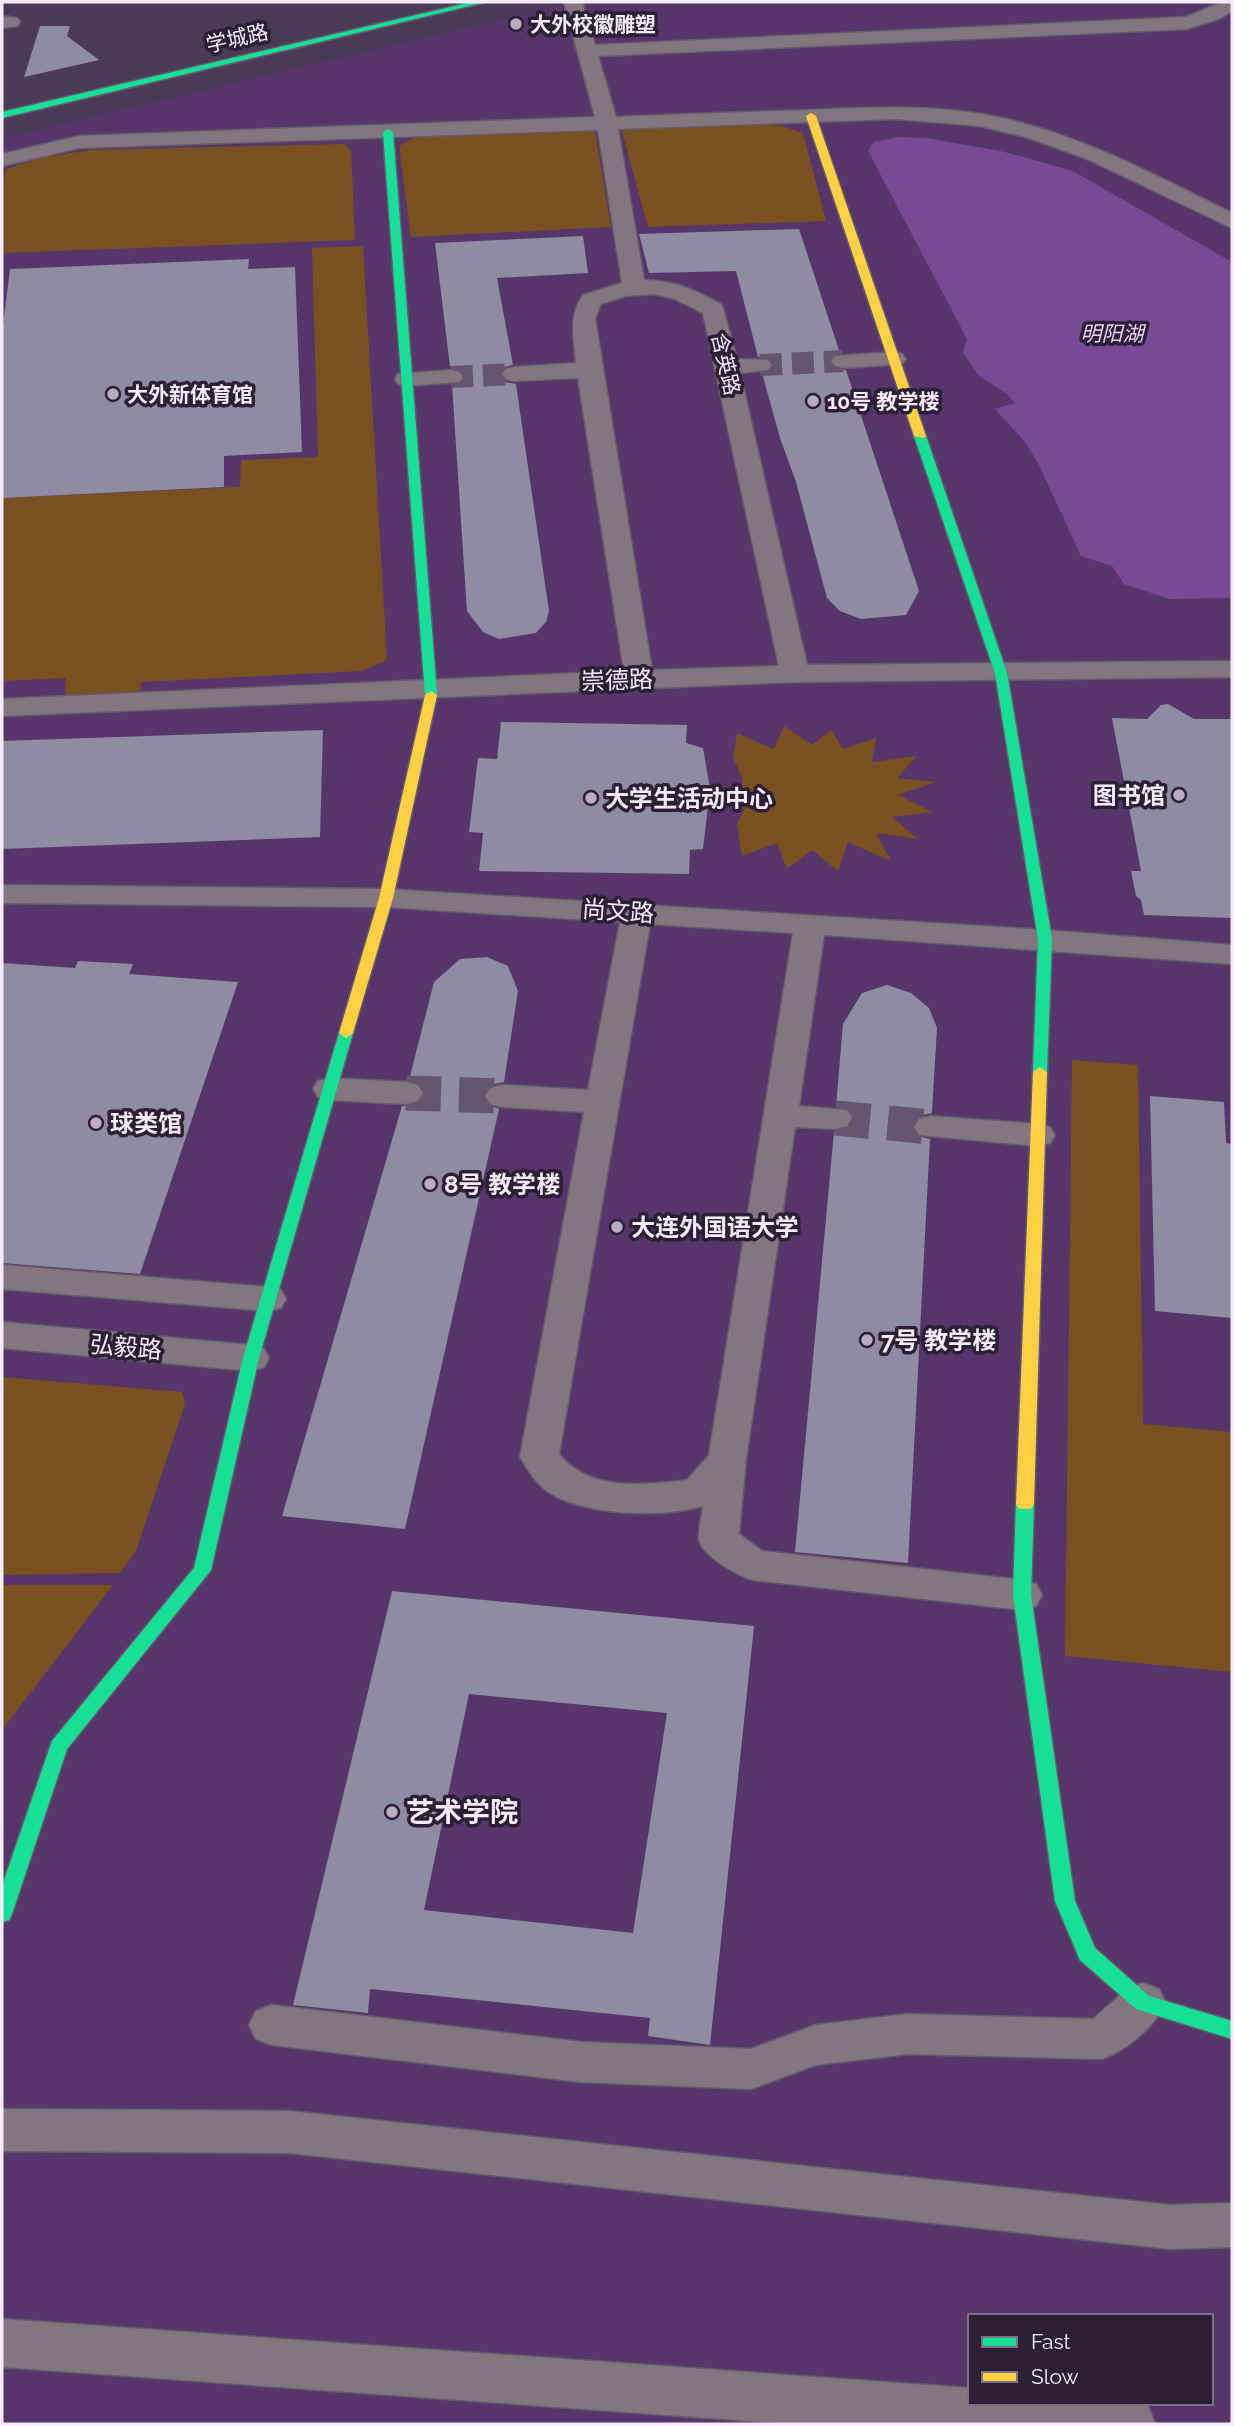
<svg xmlns="http://www.w3.org/2000/svg" width="1234" height="2426" viewBox="0 0 1234 2426" font-family="Raleway,'Noto Sans SC',sans-serif">
<style>
.built{fill:#55356a;fill-rule:evenodd}
.green{fill:#79501f}
.water{fill:#784995}
.building{fill:#8d8ca1;fill-rule:evenodd}
.lines{fill:none;stroke-linecap:round;stroke-linejoin:round}
.street-tunnel-far1{stroke:#64556e;stroke-width:22;stroke-dasharray:22 10;stroke-linecap:butt}
.street-tunnel{stroke:#64556e;stroke-width:35;stroke-dasharray:35 18;stroke-linecap:butt}
.street-casing{stroke:#65596d;stroke-width:3}
.fast-casing{stroke:#65596d;stroke-width:3}
.slow-casing{stroke:#65596d;stroke-width:3}
.street{fill:#83767f;fill-rule:evenodd}
.fast{fill:#16e098;fill-rule:evenodd}
.slow{fill:#ffcf43;fill-rule:evenodd}
.poi-dot{fill:#b9adc2;stroke:#2c1e35;stroke-width:2.5}
.labels{text-anchor:middle;dominant-baseline:central;stroke-width:7;stroke-linejoin:round;paint-order:stroke}
.far-poi-label{font-size:21px;font-weight:bold;fill:#f5ebfd;stroke:#2c1e35;text-anchor:start}
.far-street-label{font-size:21px;fill:#f5ebfd;stroke:#2c1e35}
.far-water-label{font-size:21px;font-style:italic;fill:#ead0fc;stroke:#2c1e35}
.street-label{font-size:24px;fill:#f5ebfd;stroke:#2c1e35}
.poi-label{font-size:24px;font-weight:bold;fill:#f5ebfd;stroke:#2c1e35;text-anchor:start}
.near-poi-label{font-size:28px;font-weight:bold;fill:#f5ebfd;stroke:#2c1e35;text-anchor:start}
</style>
<rect width="100%" height="100%" fill="#4a3a55"/>
<!-- built -->
<path class="built" d="M 575,2 L 1232,2 L 1232,2424 L 2,2424 L 2,138 ZM 970,2316 L 1211,2316 L 1211,2403 L 970,2403 Z"/>
<!-- green -->
<path class="green" d="M 738,123 L 782,126 L 803,133 L 826,221 L 648,227 L 621,128 Z
M 583,128 L 595,132 L 611,227 L 411,237 L 399,146 L 415,137 Z
M 344,144 L 351,150 L 355,240 L 2,253 L 2,195 L 6,169 L 45,157 L 91,150 Z
M 363,246 L 387,660 L 362,671 L 141,682 L 140,695 L 65,699 L 66,678 L 2,681 L 2,498 L 240,487 L 241,460 L 318,457 L 312,248 Z
M 784,726 L 812,745 L 831,730 L 843,749 L 876,738 L 872,762 L 917,756 L 897,778 L 936,782 L 898,795 L 932,812 L 892,817 L 918,839 L 876,833 L 891,861 L 848,842 L 838,871 L 812,850 L 787,869 L 777,843 L 742,856 L 737,824 L 745,808 L 742,778 L 733,757 L 737,733 L 774,749 Z
M 1072,1060 L 1138,1065 L 1143,1424 L 1232,1432 L 1232,1672 L 1065,1656 Z
M 2,1377 L 182,1392 L 185,1404 L 136,1551 L 120,1573 L 2,1575 Z
M 2,1585 L 113,1585 L 2,1730 Z"/>
<!-- water -->
<path class="water" d="M 899,137 L 927,138 L 1005,152 L 1073,171 L 1232,262 L 1232,598 L 1170,599 L 1124,584 L 1112,566 L 1081,556 L 1039,465 L 1025,442 L 995,409 L 1015,403 L 1007,394 L 980,377 L 963,353 L 967,339 L 868,151 L 874,142 Z"/>
<!-- building -->
<path class="building" d="M 40,26 L 70,26 L 67,36 L 99,60 L 24,77 Z
M 799,229 L 840,353 L 833,354 L 828,361 L 834,369 L 846,370 L 919,591 L 906,615 L 861,619 L 840,611 L 827,598 L 796,482 L 780,438 L 762,373 L 770,372 L 775,365 L 768,357 L 758,357 L 736,271 L 649,273 L 639,234 Z
M 583,236 L 588,273 L 497,278 L 513,365 L 504,367 L 499,374 L 505,382 L 516,384 L 549,611 L 546,622 L 536,633 L 499,639 L 483,632 L 467,611 L 452,385 L 461,384 L 466,377 L 460,369 L 450,367 L 435,243 Z
M 249,259 L 248,269 L 295,267 L 302,452 L 224,456 L 224,487 L 2,498 L 2,333 L 10,269 Z
M 1168,704 L 1194,719 L 1232,719 L 1232,918 L 1144,915 L 1141,900 L 1136,896 L 1131,871 L 1141,871 L 1112,718 L 1147,719 L 1161,705 Z
M 501,722 L 687,725 L 686,743 L 703,748 L 710,789 L 703,849 L 690,850 L 689,874 L 479,871 L 483,833 L 469,832 L 478,758 L 497,759 Z
M 323,730 L 320,837 L 2,849 L 2,741 Z
M 487,957 L 508,966 L 518,991 L 504,1082 L 489,1085 L 483,1095 L 488,1105 L 499,1109 L 405,1529 L 282,1516 L 402,1106 L 419,1104 L 425,1094 L 420,1084 L 409,1080 L 434,982 L 460,959 Z
M 78,961 L 133,964 L 129,974 L 238,982 L 140,1274 L 2,1263 L 2,963 L 75,968 Z
M 887,985 L 911,993 L 929,1008 L 937,1028 L 932,1113 L 918,1116 L 912,1126 L 917,1136 L 930,1139 L 908,1563 L 795,1552 L 834,1132 L 848,1129 L 854,1119 L 849,1109 L 836,1106 L 843,1024 L 862,993 Z
M 1150,1096 L 1224,1102 L 1226,1143 L 1232,1144 L 1232,1318 L 1155,1311 Z
M 392,1591 L 754,1626 L 710,2045 L 648,2036 L 650,2018 L 370,1989 L 368,2013 L 293,2005 ZM 469,1694 L 667,1713 L 633,1933 L 424,1910 Z"/>
<g class="lines">
<!-- street-tunnel-far1 -->
<path class="street-tunnel-far1" d="M 760,365 L 843,361
M 451,377 L 514,374"/>
<!-- street-tunnel -->
<path class="street-tunnel" d="M 406,1093 L 502,1096
M 835,1118 L 931,1127"/>
<defs>
<path id="street" d="M 564,2 L 582,2 L 595,45 L 1185,17 C 1201,12 1216,2 1232,2 L 1232,11 L 1219,19 L 1187,29 L 598,56 L 616,117 C 681,114 746,112 812,110 C 877,107 943,104 1007,119 C 1087,138 1159,177 1232,213 L 1232,228 L 1087,159 L 1029,138 L 980,126 L 896,119 L 618,129 L 644,280 C 673,280 698,291 722,305 L 737,359 L 768,360 L 772,365 L 768,370 L 740,373 L 807,665 L 1232,661 L 1232,677 L 795,682 L 2,716 L 2,699 L 624,671 L 578,378 L 514,381 L 506,379 L 502,374 L 506,369 L 514,367 L 576,363 C 574,338 568,317 583,295 L 622,283 L 598,130 L 79,148 L 2,166 L 2,154 L 79,136 L 595,117 ZM 654,294 L 675,299 L 703,313 L 779,666 L 652,670 L 595,318 L 601,304 L 625,296 Z
M 2,16 L 17,18 L 20,22 L 17,26 L 2,28 Z
M 894,352 L 902,354 L 906,359 L 902,364 L 843,368 L 835,366 L 831,361 L 835,356 Z
M 451,370 L 459,372 L 463,377 L 459,382 L 407,386 L 398,384 L 395,379 L 398,374 Z
M 2,885 L 386,889 L 1045,930 L 1232,945 L 1232,964 L 824,935 L 799,1106 L 847,1110 L 852,1118 L 847,1126 L 835,1129 L 795,1127 L 746,1459 L 739,1534 L 762,1551 L 1022,1580 L 1036,1584 L 1042,1595 L 1036,1606 L 1022,1610 L 752,1580 C 738,1576 702,1555 699,1540 C 698,1530 702,1516 703,1506 C 662,1518 583,1516 547,1491 C 536,1483 527,1469 520,1457 L 584,1112 L 502,1107 L 490,1104 L 485,1096 L 490,1088 L 502,1085 L 588,1090 L 620,922 L 386,907 L 2,903 ZM 650,924 L 793,933 L 709,1455 L 687,1480 C 642,1485 590,1492 559,1454 Z
M 330,1078 L 406,1082 L 418,1085 L 423,1093 L 418,1101 L 406,1104 L 330,1100 L 318,1097 L 313,1089 L 318,1081 Z
M 931,1116 L 1038,1124 L 1050,1127 L 1055,1135 L 1050,1143 L 1038,1146 L 919,1135 L 914,1127 L 919,1119 Z
M 2,1265 L 268,1287 L 281,1290 L 286,1299 L 281,1308 L 268,1311 L 2,1289 Z
M 2,1322 L 251,1345 L 264,1349 L 269,1358 L 264,1367 L 251,1371 L 2,1348 Z
M 1143,1983 L 1159,1989 L 1166,2003 C 1154,2027 1127,2050 1102,2059 L 908,2054 L 816,2065 L 751,2089 L 581,2082 L 272,2045 L 256,2039 L 249,2025 L 256,2011 L 272,2005 L 581,2042 L 751,2049 L 815,2025 L 908,2014 L 1093,2019 L 1127,1989 Z
M 2,2109 L 289,2111 L 1171,2205 L 1232,2203 L 1232,2247 L 1171,2249 L 289,2153 L 2,2151 Z
M 2,2319 L 970,2388 L 970,2403 L 1140,2403 L 1148,2406 L 1155,2424 L 793,2424 L 2,2367 Z"/>
<path id="fast" d="M 472,2 L 486,2 L 2,118 L 2,112 Z
M 388,129 L 393,132 L 437,695 L 431,699 L 425,695 L 383,132 Z
M 920,433 L 926,436 L 1007,673 L 1052,939 L 1047,1072 L 1040,1077 L 1033,1072 L 1038,939 L 995,673 L 914,436 Z
M 346,1028 L 353,1033 L 259,1358 L 211,1570 L 67,1749 L 12,1914 L 9,1920 L 2,1922 L 2,1886 L 52,1741 L 194,1568 L 243,1358 L 339,1033 Z
M 1025,1498 L 1031,1499 L 1034,1504 L 1031,1595 L 1075,1901 L 1095,1948 L 1149,1996 L 1232,2021 L 1232,2039 L 1136,2009 L 1080,1960 L 1055,1901 L 1013,1595 L 1016,1504 L 1019,1499 Z"/>
<path id="slow" d="M 811,113 L 816,116 L 926,436 L 924,438 L 914,436 L 806,116 Z
M 431,691 L 437,695 L 393,898 L 353,1033 L 346,1038 L 339,1033 L 379,898 L 425,695 Z
M 1040,1067 L 1047,1072 L 1034,1504 L 1031,1509 L 1019,1509 L 1016,1504 L 1033,1072 Z"/>
</defs>
<!-- street casing -->
<use href="#street" class="street-casing"/>
<!-- fast casing -->
<use href="#fast" class="fast-casing"/>
<!-- slow casing -->
<use href="#slow" class="slow-casing"/>
<!-- street -->
<use href="#street" class="street"/>
<!-- fast -->
<use href="#fast" class="fast"/>
<!-- slow -->
<use href="#slow" class="slow"/>
</g>
<!-- markers -->
<g class="poi-dot">
<circle cx="516" cy="24" r="7"/>
<circle cx="113" cy="394" r="7"/>
<circle cx="813" cy="401" r="7"/>
<circle cx="1179" cy="795" r="7"/>
<circle cx="591" cy="798" r="7"/>
<circle cx="96" cy="1123" r="7"/>
<circle cx="430" cy="1184" r="7"/>
<circle cx="617" cy="1227" r="7"/>
<circle cx="867" cy="1340" r="7"/>
<circle cx="392" cy="1812" r="7"/>
</g>
<g class="labels">
<!-- far-poi labels -->
<g class="far-poi-label">
<text x="530" y="24">大外校徽雕塑</text>
<text x="127" y="394">大外新体育馆</text>
<text x="827" y="401">10号 教学楼</text>
</g>
<!-- far-street labels -->
<g class="far-street-label">
<text transform="translate(237 38) rotate(-13)">学城路</text>
<text transform="translate(726 364) rotate(77)">含英路</text>
</g>
<!-- far-water labels -->
<g class="far-water-label">
<text x="1112" y="333">明阳湖</text>
</g>
<!-- street labels -->
<g class="street-label">
<text transform="translate(617 680) rotate(-2)">崇德路</text>
<text transform="translate(618 911) rotate(4)">尚文路</text>
<text transform="translate(126 1347) rotate(5)">弘毅路</text>
</g>
<!-- poi labels -->
<g class="poi-label">
<text x="1165" y="795" text-anchor="end">图书馆</text>
<text x="605" y="798">大学生活动中心</text>
<text x="110" y="1123">球类馆</text>
<text x="444" y="1184">8号 教学楼</text>
<text x="631" y="1227">大连外国语大学</text>
<text x="881" y="1340">7号 教学楼</text>
</g>
<!-- near-poi labels -->
<g class="near-poi-label">
<text x="406" y="1812">艺术学院</text>
</g>
</g>
<!-- border -->
<rect width="1234" height="2426" fill="none" stroke="#f5ebfd" stroke-width="7"/>
<!-- legend -->
<rect x="968" y="2314" width="245" height="91" fill="#2c1e35" stroke="#7c7085" stroke-width="2"/>
<rect x="982" y="2337" width="35" height="10" fill="#16e098" stroke="#7c7085" stroke-width="2"/>
<text x="1031" y="2349" font-size="21" fill="#f5ebfd">Fast</text>
<rect x="982" y="2372" width="35" height="10" fill="#ffcf43" stroke="#7c7085" stroke-width="2"/>
<text x="1031" y="2384" font-size="21" fill="#f5ebfd">Slow</text>
</svg>
